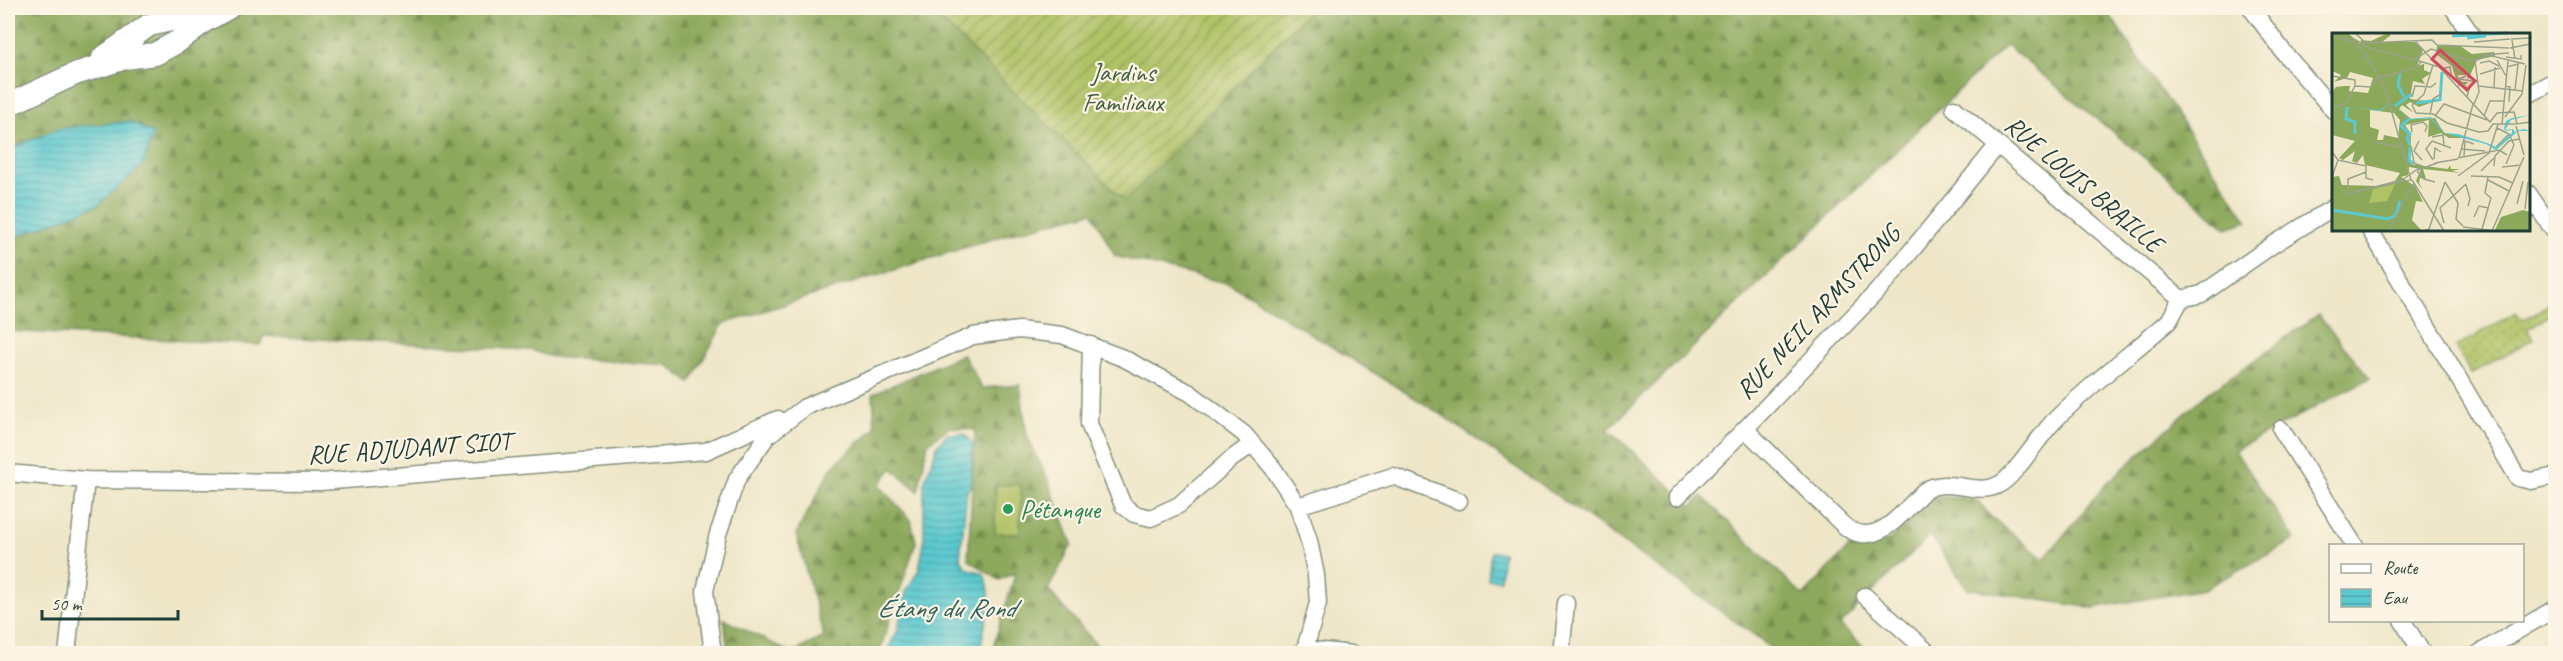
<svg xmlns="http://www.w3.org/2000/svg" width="2563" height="661" viewBox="0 0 2563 661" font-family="Caveat,sans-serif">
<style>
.grass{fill:url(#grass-dots);stroke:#68804d;stroke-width:1.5}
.forest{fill:url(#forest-firs);stroke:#567248;stroke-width:1.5}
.park{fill:#b0c266;stroke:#68804d;stroke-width:1.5}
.garden{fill:url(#garden-furrows);stroke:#68804d;stroke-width:1.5}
.water{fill:url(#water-rules);stroke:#3e8382;stroke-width:1.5}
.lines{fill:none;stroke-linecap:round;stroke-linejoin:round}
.street-casing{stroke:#86927e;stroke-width:19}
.secondary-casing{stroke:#86927e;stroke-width:25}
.street{stroke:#fff;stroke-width:16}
.secondary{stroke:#fff;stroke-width:22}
.leisure-dot{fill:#2e9e5b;stroke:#fcf5e5;stroke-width:2}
.labels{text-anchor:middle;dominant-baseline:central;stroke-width:4.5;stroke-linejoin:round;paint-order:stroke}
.park-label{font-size:26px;fill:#435e40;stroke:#fcf5e5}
.street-label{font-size:26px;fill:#1f3d34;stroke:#fcf5e5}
.leisure-label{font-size:26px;fill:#27864d;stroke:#fcf5e5;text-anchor:start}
.water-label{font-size:27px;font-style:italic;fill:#2e605b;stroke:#fcf5e5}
.inset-river{fill:none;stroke:#5cc9d0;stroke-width:3}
.inset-road{fill:none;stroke:#9ba28c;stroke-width:1.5}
.view{fill:#d1495b;fill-opacity:0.15;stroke:#d1495b;stroke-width:3}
.inset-edge{fill:none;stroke:#1f3d34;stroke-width:3}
</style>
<defs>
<pattern id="grass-dots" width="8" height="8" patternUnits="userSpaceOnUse" patternTransform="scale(1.5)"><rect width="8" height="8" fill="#b0c266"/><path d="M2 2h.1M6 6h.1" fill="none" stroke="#8f9f55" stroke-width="1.8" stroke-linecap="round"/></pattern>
<pattern id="forest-firs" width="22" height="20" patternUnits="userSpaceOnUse" patternTransform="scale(1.5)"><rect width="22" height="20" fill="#8ca85b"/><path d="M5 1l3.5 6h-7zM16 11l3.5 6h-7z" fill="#728a4c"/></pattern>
<pattern id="garden-furrows" width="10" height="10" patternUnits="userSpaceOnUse" patternTransform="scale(1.5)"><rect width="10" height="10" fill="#b0c266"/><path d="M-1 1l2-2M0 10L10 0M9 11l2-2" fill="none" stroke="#8f9f55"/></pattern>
<pattern id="water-rules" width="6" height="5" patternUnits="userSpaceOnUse" patternTransform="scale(1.5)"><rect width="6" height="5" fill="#5cc9d0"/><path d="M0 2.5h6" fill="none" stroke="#4ba4aa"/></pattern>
</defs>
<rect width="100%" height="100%" fill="#fcf5e5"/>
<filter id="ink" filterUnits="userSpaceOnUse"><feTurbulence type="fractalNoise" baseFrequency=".0167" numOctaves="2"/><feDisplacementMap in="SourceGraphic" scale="12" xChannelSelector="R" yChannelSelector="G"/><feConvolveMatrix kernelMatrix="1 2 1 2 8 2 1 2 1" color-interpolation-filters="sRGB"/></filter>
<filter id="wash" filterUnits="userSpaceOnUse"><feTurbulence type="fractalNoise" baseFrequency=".008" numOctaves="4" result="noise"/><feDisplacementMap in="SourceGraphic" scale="24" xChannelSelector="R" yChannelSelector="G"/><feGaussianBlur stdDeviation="1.35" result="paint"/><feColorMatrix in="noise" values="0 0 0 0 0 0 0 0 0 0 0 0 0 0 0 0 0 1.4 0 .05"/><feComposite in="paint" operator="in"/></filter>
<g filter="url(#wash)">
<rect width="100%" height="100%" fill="#eee6c7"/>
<!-- grass -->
<path class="grass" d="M 2555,301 L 2555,312 L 2527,329 L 2533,339 L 2471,374 L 2456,347 L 2516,312 L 2522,320 Z"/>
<!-- forest -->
<path class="forest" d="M 8,8 L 2105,8 L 2248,221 L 2226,228 L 2168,177 L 2006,45 L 1608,429 L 1692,506 L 1702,496 L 1803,596 L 1855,541 L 1869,546 L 1888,541 L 1937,497 L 1963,498 L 1978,501 L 1990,516 L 2044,559 L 2107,483 L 2208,393 L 2318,315 L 2370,378 L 2235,450 L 2295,540 L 2204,589 L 2092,608 L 1967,588 L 1930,535 L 1840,625 L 1870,653 L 1776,653 L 1757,637 L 1439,413 L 1230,284 L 1115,256 L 1092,212 L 1008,234 L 723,324 L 690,383 L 668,365 L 551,357 L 531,350 L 263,336 L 261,345 L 8,331 Z
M 963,354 L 982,388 L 1020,385 L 1027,436 L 1048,480 L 1072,544 L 1048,590 L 1104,653 L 991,653 L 1016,572 L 999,580 L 968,559 L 975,430 L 950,427 L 928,443 L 918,491 L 892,468 L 879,485 L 911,520 L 916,542 L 879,653 L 728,653 L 724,619 L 791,653 L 824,637 L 796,534 L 832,467 L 875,428 L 873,394 Z"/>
<!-- park -->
<path class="park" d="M 996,485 L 1021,485 L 1020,534 L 995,533 Z"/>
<!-- garden -->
<path class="garden" d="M 929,8 L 1312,8 L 1125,201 Z"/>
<!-- water -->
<path class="water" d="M 130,121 L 153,134 L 143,165 L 98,205 L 23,234 L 8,237 L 8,150 L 57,129 Z
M 948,434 L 965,434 L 973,444 L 971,483 L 967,492 L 960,558 L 966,568 L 983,573 C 998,598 982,626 980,653 L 886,653 L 897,632 L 906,592 L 919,569 L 924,543 L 924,483 L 938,444 Z
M 1491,552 L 1503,553 L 1500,580 L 1488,579 Z"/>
</g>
<g filter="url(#ink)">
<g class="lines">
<defs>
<path id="street" d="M 2251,8 L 2285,54 L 2334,111
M 2453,8 L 2471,34
M 2528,95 L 2556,80
M 1954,108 L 2181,299
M 1997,146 L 1885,283 L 1745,429 L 1836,518 C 1840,522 1845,527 1850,530 C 1880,547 1906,508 1924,491 C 1950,475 1976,498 2000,484 C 2016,475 2039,436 2054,421 C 2089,385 2131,354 2169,321 L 2181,299
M 2528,193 L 2556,234
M 2370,230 L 2518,478 L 2531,481 L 2556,476
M 2181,299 L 2202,294 L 2274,244 L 2334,207
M 1091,345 L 1089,424 L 1123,505 L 1134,514 L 1151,518 L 1179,505 L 1230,460 L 1252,444
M 2281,429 L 2355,546
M 8,473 L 86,480 L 320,482 L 706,451 L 778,419
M 1677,497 L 1745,429
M 1298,506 L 1393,476 L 1459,501
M 1865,596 L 1930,654
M 2402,620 L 2423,654
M 1305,649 L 1352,654
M 67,654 L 86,480
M 713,654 L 705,591 L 718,534 L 737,479 L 768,435 L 805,407 L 973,336 L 1019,330 L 1062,335 L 1123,358 L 1190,393 L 1244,434 L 1273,468 L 1298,506 L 1309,541 L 1316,575 L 1318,603 L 1305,649 L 1299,654
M 1561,654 L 1566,603
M 2478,654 L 2556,608"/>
<path id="secondary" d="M 103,58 L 149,25 L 214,10
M 8,105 L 75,74 L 125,58 L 155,54 L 177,42 L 203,22 L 228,8"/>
</defs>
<!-- street casing -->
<use href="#street" class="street-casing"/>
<!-- secondary casing -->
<use href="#secondary" class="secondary-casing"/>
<!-- street -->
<use href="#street" class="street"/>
<!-- secondary -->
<use href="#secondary" class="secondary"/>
</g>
</g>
<!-- markers -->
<circle class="leisure-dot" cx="1008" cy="509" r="6"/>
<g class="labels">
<!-- park labels -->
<g class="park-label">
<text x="1123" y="72">Jardins<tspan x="1123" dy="30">Familiaux</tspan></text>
</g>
<!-- street labels -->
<g class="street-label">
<text transform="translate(2084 184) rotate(40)">RUE LOUIS BRAILLE</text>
<text transform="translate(1818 312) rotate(-47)">RUE NEIL ARMSTRONG</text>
<text transform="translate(409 448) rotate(-4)">RUE ADJUDANT SIOT</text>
</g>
<!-- leisure labels -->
<g class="leisure-label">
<text x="1020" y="509">Pétanque</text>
</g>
<!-- water labels -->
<g class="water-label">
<text x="946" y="608">Étang du Rond</text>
</g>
</g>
<!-- overview -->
<g transform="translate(2332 33)">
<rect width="198" height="198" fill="#eee6c7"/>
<path d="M 0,0 L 16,0 L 28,11 L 29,7 L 39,8 L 56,0 L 59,2 L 50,9 L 83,9 L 91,17 L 85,33 L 92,31 L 92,37 L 99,40 L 90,46 L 93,51 L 81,48 L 78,66 L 101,69 L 87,74 L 78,69 L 74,72 L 82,80 L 70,72 L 67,76 L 79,86 L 103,85 L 112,100 L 127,103 L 132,105 L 117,105 L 109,100 L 96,104 L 97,87 L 73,92 L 79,101 L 78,131 L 116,136 L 118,132 L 119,136 L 128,136 L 120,138 L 129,140 L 91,136 L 94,146 L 88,145 L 87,150 L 91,157 L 84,148 L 89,136 L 77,134 L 76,142 L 69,144 L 83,153 L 91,169 L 84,168 L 80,187 L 90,198 L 0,198 L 0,144 L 7,143 L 10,152 L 46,153 L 63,148 L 68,140 L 33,132 L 31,122 L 25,130 L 20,128 L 23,118 L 11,127 L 7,125 L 23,108 L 0,102 L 0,59 L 4,54 L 12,53 L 18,53 L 17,58 L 36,60 L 41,45 L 18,39 L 15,45 L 2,49 L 9,42 L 0,38 ZM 38,77 L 62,80 L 68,87 L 66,105 L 52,102 L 51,107 L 45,107 L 47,97 L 38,94 ZM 105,13 L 128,13 L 140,21 L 162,19 L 163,23 L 145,27 L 136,47 L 135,42 L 125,42 L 130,49 L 136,49 L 133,52 L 125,49 L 120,33 L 104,21 ZM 191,177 L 198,179 L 198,198 L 163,197 L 169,184 Z" fill="#8ca85b" fill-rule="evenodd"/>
<path d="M 63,151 L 55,168 L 37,170 L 41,156 Z" fill="#b0c266"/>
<path d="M 59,68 L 49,78 L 15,74 L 0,80 L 14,74 L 48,77 L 59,68 L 76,86 L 99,84 L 113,100 L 126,101 L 155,110 L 164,114 L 180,100 L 180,97 L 173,98 L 172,95 L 174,88 L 180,85 L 198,82 L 179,87 L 173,97 L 181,96 L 183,99 L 187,97 L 192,96 L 198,98 L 186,98 L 164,117 L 154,111 L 112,100 L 98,85 L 76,87 Z" fill="#5cc9d0"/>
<path class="inset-river" d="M 120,3 L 176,0M 135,5 L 154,3M 68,41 L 66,52 L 72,64M 108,68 L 110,39M 84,70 L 107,67M 63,73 L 80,61M 15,74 L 14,86 L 23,89 L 23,101M 77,86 L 69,93 L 78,101 L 75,105 L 78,112M 78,114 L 77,127 L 81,131M 0,177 L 56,186 L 64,182 L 68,168"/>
<path class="inset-road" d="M 23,0 L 34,10 L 100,7 L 105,12 L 177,15M 0,3 L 20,8M 22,6 L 37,15 L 83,27M 179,6 L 198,5M 180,7 L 183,26M 20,8 L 33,21 L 53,55 L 79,147 L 74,148M 84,9 L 105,32M 142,9 L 178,6M 178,15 L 198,11M 150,22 L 177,20M 174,24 L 189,26 L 189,22M 83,26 L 99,16 L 139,28 L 146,26M 84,27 L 107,34 L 158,89 L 165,80 L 182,79 L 185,91 L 198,89M 145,27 L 156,22 L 193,31M 165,27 L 174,43M 148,30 L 157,28 L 167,33M 175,34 L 186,31 L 183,57M 109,36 L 118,34 L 119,41 L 113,40M 148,41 L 168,35M 0,43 L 23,47 L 23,53M 134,43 L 127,46 L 146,49M 146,53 L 191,58M 173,53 L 178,54 L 177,69M 126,54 L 128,50 L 137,56 L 135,64M 162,54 L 163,34M 80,64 L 83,53 L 99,54 L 104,50M 142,71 L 147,59 L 143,28M 80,72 L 84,80 L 101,81 L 115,90 L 147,99 L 156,98 L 161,91 L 184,91M 80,72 L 92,61 L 101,32M 0,75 L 13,71 L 23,53 L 39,54 L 45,45 L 84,35 L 89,29M 98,81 L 101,66 L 109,61M 103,83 L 112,71 L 155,87M 152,83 L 158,68 L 172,68M 173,84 L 190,61 L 194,32M 170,91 L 176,28M 184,93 L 192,122M 165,95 L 177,101 L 182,112M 80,99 L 79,92 L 91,89 L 95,93 L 93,99M 100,104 L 111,102 L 112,113M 87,108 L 82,118 L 90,127M 100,108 L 94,116 L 101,127M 100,108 L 119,115M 42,109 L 69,114M 79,113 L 82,130 L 90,133M 164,114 L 177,101M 129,116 L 153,118M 0,119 L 6,127 L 0,144M 132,123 L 133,108 L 142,111M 126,125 L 167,117 L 175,122M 127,125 L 141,71M 102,126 L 103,115 L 109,119M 6,127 L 34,133 L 34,145 L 41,147M 103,130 L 126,126M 174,131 L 182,112M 162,133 L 163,123 L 177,108 L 187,106M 170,134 L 189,132M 86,137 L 105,130M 85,138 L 92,146 L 103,149M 149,138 L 162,125M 126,143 L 157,120 L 166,91M 139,143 L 167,144 L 181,150M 80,147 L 112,198M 156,147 L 177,158M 71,148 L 15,161 L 70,147 L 87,135M 113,149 L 126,170 L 124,186 L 131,193M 134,152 L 138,166 L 136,173M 16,159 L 16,146 L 34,139M 185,171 L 191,148M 193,176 L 196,149M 142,184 L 147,173 L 156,175M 112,190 L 108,175 L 134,151M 131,194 L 163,198M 150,196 L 159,165 L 153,160 L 156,144M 56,198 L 82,151M 92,198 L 97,196 L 113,149M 160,198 L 192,124"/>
<path class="view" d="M 108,17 L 143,48 L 135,57 L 100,26 Z"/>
<rect width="198" height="198" class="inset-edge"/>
</g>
<!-- margin -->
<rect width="2563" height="661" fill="none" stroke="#fcf5e5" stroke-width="30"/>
<!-- legend -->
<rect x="2329" y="544" width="195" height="78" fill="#fcf5e5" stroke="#a4ab9e" stroke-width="1.5"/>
<rect x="2341" y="564" width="30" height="9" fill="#ffffff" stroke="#a4ab9e" stroke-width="1.5"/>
<text x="2383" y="574" font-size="18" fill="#1f3d34">Route</text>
<rect x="2341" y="589" width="30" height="18" fill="url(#water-rules)" stroke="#a4ab9e" stroke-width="1.5"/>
<text x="2383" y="604" font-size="18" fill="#1f3d34">Eau</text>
<!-- scale -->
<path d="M42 610v9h136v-9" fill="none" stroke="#1f3d34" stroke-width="3"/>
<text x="51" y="610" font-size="18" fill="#1f3d34" stroke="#fcf5e5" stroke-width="4.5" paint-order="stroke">50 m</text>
</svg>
